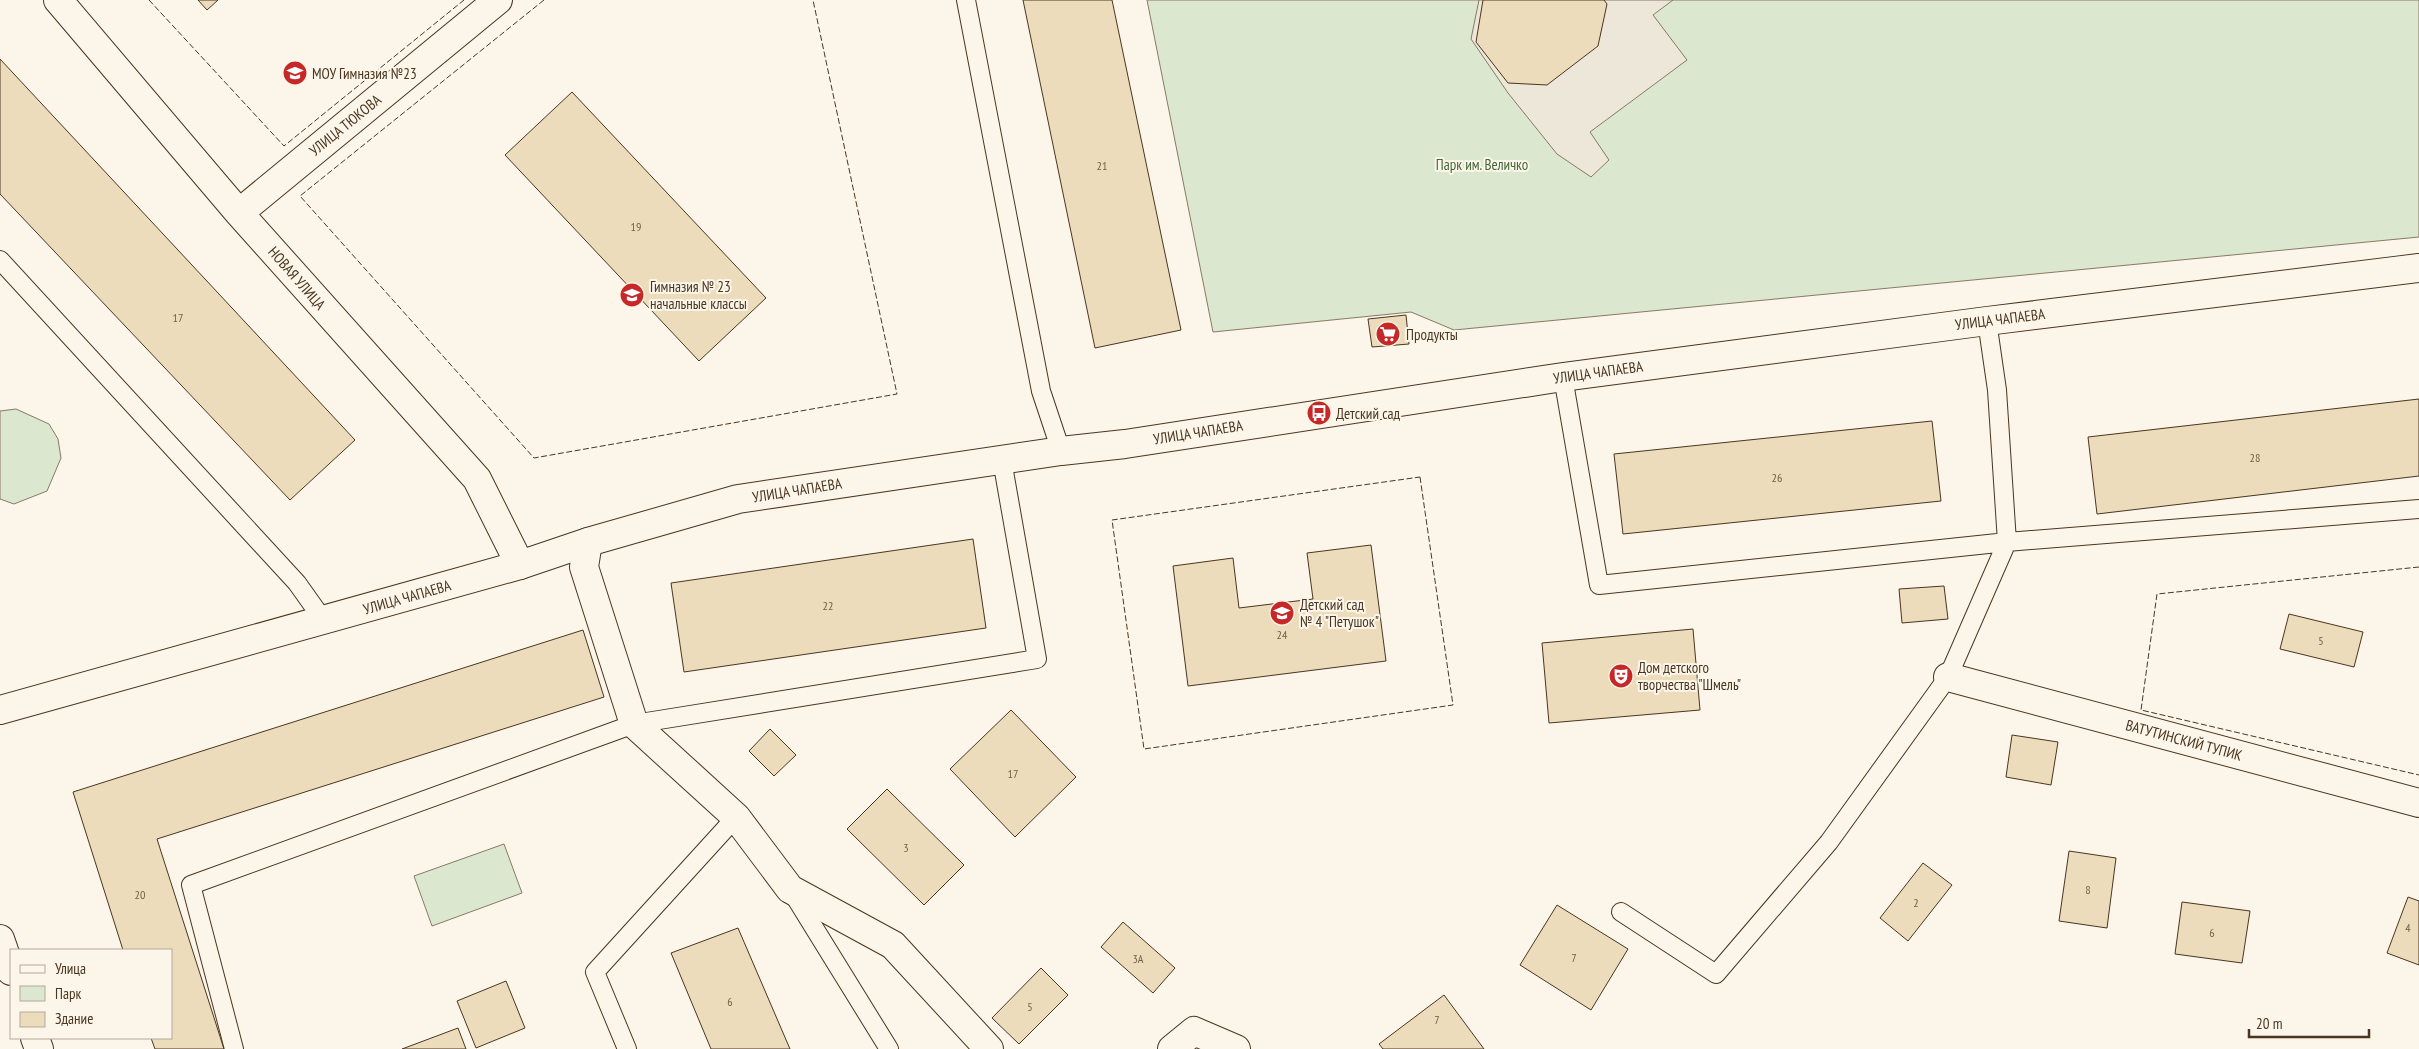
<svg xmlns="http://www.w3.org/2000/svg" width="2419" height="1049" viewBox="0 0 2419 1049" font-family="'PT Sans Narrow',sans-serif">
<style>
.green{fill:#dce7d0;stroke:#887966}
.parking{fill:#ede7d9;stroke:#887966}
.building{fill:#ecdcbc;stroke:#4a3520}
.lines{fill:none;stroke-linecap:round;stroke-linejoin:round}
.lane-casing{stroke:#4a3520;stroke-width:20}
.street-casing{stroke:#4a3520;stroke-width:30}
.secondary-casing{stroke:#4a3520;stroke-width:30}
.lane{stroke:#fbf6e9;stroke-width:18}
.street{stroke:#fbf6e9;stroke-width:28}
.secondary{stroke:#fbf6e9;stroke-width:28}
.fence{stroke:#4a3520;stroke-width:1;stroke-dasharray:6 2.5;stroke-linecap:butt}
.labels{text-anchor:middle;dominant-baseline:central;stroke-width:4;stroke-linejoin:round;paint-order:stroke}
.number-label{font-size:12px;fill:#725f47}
.poi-label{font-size:15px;fill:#4a3520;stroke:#fbf6e9;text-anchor:start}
.street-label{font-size:15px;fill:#4a3520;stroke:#fbf6e9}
.park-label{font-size:15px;fill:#436837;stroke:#fbf6e9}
</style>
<rect width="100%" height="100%" fill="#fbf6e9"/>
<!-- green -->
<path class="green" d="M 1147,0 L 2419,0 L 2419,237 L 1454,330 L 1411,312 L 1213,332 Z
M 16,409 L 49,424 L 58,439 L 61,458 L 47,491 L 14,504 L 0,499 L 0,411 Z
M 504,844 L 522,893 L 432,926 L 414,876 Z"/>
<!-- parking -->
<path class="parking" d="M 1479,0 L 1673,0 L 1653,15 L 1687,60 L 1590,132 L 1609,160 L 1591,177 L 1557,154 L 1508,93 L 1471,39 Z"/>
<!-- building -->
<path class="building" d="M 198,0 L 218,0 L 207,10 Z
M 1023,0 L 1112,0 L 1181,330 L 1095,348 Z
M 1483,0 L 1604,0 L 1607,4 L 1598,46 L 1547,85 L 1508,83 L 1476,42 Z
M 0,59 L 355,440 L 290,500 L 0,194 Z
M 572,92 L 766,298 L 699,361 L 505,155 Z
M 1406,315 L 1409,344 L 1372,347 L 1368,319 Z
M 2419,399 L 2419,476 L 2097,514 L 2088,437 Z
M 1932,421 L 1941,501 L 1623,534 L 1614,454 Z
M 973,539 L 986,628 L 684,672 L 671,583 Z
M 1371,545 L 1386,661 L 1188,686 L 1173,566 L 1233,558 L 1239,608 L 1313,599 L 1307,553 Z
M 1944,586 L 1948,619 L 1902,623 L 1899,589 Z
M 2289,614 L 2363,632 L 2354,667 L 2280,649 Z
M 1693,629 L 1700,710 L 1549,723 L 1542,643 Z
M 583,630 L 604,697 L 157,839 L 224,1049 L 155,1049 L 151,1038 L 171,1038 L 171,950 L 123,950 L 73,792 Z
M 1011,710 L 1076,777 L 1015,837 L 950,769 Z
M 770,729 L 796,755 L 774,776 L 749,751 Z
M 2012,735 L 2058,742 L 2051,785 L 2006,777 Z
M 887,789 L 964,865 L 924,905 L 847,829 Z
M 2069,851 L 2116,858 L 2107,928 L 2059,921 Z
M 1923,863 L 1952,885 L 1908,941 L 1880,918 Z
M 2408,897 L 2419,901 L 2419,965 L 2387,953 Z
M 2182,902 L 2250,911 L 2242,963 L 2175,954 Z
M 1557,905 L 1628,949 L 1591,1010 L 1520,965 Z
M 1123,922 L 1175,968 L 1153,993 L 1101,947 Z
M 738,928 L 790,1049 L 711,1049 L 671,953 Z
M 1041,968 L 1068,995 L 1019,1044 L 992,1018 Z
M 506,981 L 525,1028 L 476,1048 L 457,1001 Z
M 1444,995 L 1484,1049 L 1383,1049 L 1379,1044 Z
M 458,1028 L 466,1049 L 402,1049 Z"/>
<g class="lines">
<defs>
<path id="lane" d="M 966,0 L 1041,391 L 1061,451
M 0,260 L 297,583 L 324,621
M 1563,377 L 1599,585 L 2007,542 L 2419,509
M 792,892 L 889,1049
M 1621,912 L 1716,974 L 1829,842 L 1948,677 L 2007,542 L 1997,390 L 1987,321
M 234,1049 L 191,885 L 634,724 L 1037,659 L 1002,460
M 627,1049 L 595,972 L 736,817"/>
<path id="street" d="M 58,0 L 239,213 L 477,479 L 520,565
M 239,213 L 498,0
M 588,542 L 584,567 L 634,724 L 736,817 L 790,889 L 893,945 L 989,1049
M 1948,677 L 2419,803
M 0,939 L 11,971
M 35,1038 L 39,1049
M 1172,1049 L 1194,1031 L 1236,1049"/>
<path id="secondary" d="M 0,710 L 520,565 L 588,542 L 738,499 L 1061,451 L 1125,444 L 1563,377 L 1987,321 L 2419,268"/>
</defs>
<!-- lane casing -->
<use href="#lane" class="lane-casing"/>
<!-- street casing -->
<use href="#street" class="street-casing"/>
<!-- secondary casing -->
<use href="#secondary" class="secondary-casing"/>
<!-- lane -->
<use href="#lane" class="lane"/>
<!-- street -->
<use href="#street" class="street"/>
<!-- secondary -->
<use href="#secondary" class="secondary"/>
<!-- fence -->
<path class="fence" d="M 149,0 L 284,146 L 464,0
M 544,0 L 300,196 L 534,458 L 897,394 L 813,0
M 1420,477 L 1453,705 L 1144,749 L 1112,520 Z
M 2419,567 L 2157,594 L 2141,710 L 2419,775"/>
</g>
<!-- icons -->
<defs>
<symbol id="school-disc" viewBox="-11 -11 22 22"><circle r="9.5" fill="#c62828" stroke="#fbf6e9"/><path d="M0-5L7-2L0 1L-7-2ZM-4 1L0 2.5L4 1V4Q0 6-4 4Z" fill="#fff"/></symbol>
<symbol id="supermarket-disc" viewBox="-11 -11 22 22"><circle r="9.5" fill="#c62828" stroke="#fbf6e9"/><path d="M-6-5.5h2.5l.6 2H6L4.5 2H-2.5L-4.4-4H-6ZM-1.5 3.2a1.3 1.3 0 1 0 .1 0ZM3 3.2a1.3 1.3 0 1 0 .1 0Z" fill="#fff"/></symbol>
<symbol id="bus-disc" viewBox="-11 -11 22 22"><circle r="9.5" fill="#c62828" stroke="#fbf6e9"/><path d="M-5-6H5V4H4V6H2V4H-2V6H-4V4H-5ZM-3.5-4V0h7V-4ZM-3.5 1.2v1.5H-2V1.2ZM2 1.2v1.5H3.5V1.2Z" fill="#fff"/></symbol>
<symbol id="theatre-disc" viewBox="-11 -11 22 22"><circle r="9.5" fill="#c62828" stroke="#fbf6e9"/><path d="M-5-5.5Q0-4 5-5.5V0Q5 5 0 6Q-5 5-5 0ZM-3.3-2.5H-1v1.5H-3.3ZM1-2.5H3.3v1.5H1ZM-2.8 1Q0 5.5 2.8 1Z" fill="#fff"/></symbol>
</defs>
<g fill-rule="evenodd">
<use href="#school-disc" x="281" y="59" width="28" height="28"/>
<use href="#school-disc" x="618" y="281" width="28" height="28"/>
<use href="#supermarket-disc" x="1374" y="320" width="28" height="28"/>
<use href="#bus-disc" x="1305" y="399" width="28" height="28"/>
<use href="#school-disc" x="1268" y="599" width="28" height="28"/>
<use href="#theatre-disc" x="1607" y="662" width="28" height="28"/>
</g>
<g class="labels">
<!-- number labels -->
<g class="number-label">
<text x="1102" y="165">21</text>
<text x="636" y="226">19</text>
<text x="178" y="317">17</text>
<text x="2255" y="457">28</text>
<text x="1777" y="477">26</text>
<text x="828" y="605">22</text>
<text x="1282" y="634">24</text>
<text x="2321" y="640">5</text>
<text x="1013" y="773">17</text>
<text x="906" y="847">3</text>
<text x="2088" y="889">8</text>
<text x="140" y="894">20</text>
<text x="1916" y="902">2</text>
<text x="2408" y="927">4</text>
<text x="2212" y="932">6</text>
<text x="1574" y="957">7</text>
<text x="1138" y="958">3А</text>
<text x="730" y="1001">6</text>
<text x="1030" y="1006">5</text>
<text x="1437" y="1019">7</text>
</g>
<!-- poi labels -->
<g class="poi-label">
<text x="312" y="73">МОУ Гимназия №23</text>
<text x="650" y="286">Гимназия № 23<tspan x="650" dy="17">начальные классы</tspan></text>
<text x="1406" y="334">Продукты</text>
<text x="1336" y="413">Детский сад</text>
<text x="1300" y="604">Детский сад<tspan x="1300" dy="17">№ 4 "Петушок"</tspan></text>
<text x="1638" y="667">Дом детского<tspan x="1638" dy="17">творчества "Шмель"</tspan></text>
</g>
<!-- street labels -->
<g class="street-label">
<text transform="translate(345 125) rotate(-39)">УЛИЦА ТЮКОВА</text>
<text transform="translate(297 278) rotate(49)">НОВАЯ УЛИЦА</text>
<text transform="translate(2000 319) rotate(-7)">УЛИЦА ЧАПАЕВА</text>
<text transform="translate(1598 372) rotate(-8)">УЛИЦА ЧАПАЕВА</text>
<text transform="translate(1198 432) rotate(-9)">УЛИЦА ЧАПАЕВА</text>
<text transform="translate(797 490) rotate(-9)">УЛИЦА ЧАПАЕВА</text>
<text transform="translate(407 597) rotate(-16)">УЛИЦА ЧАПАЕВА</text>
<text transform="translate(2184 740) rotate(15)">ВАТУТИНСКИЙ ТУПИК</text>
</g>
<!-- park labels -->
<g class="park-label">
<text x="1482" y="164">Парк им. Величко</text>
</g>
</g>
<!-- legend -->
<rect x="10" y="949" width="162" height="90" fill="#fbf6e9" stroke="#b4a999"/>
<rect x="20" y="965" width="25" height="8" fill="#fbf6e9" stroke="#b4a999"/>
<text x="55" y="974" font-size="15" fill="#4a3520">Улица</text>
<rect x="20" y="986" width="25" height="15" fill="#dce7d0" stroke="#b4a999"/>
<text x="55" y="999" font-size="15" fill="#4a3520">Парк</text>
<rect x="20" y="1012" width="25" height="15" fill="#ecdcbc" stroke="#b4a999"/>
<text x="55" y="1024" font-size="15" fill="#4a3520">Здание</text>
<!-- scale -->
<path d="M2249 1029v8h120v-8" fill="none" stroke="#4a3520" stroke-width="2.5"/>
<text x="2256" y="1029" font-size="15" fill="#4a3520" stroke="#fbf6e9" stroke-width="4" paint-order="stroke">20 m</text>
</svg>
